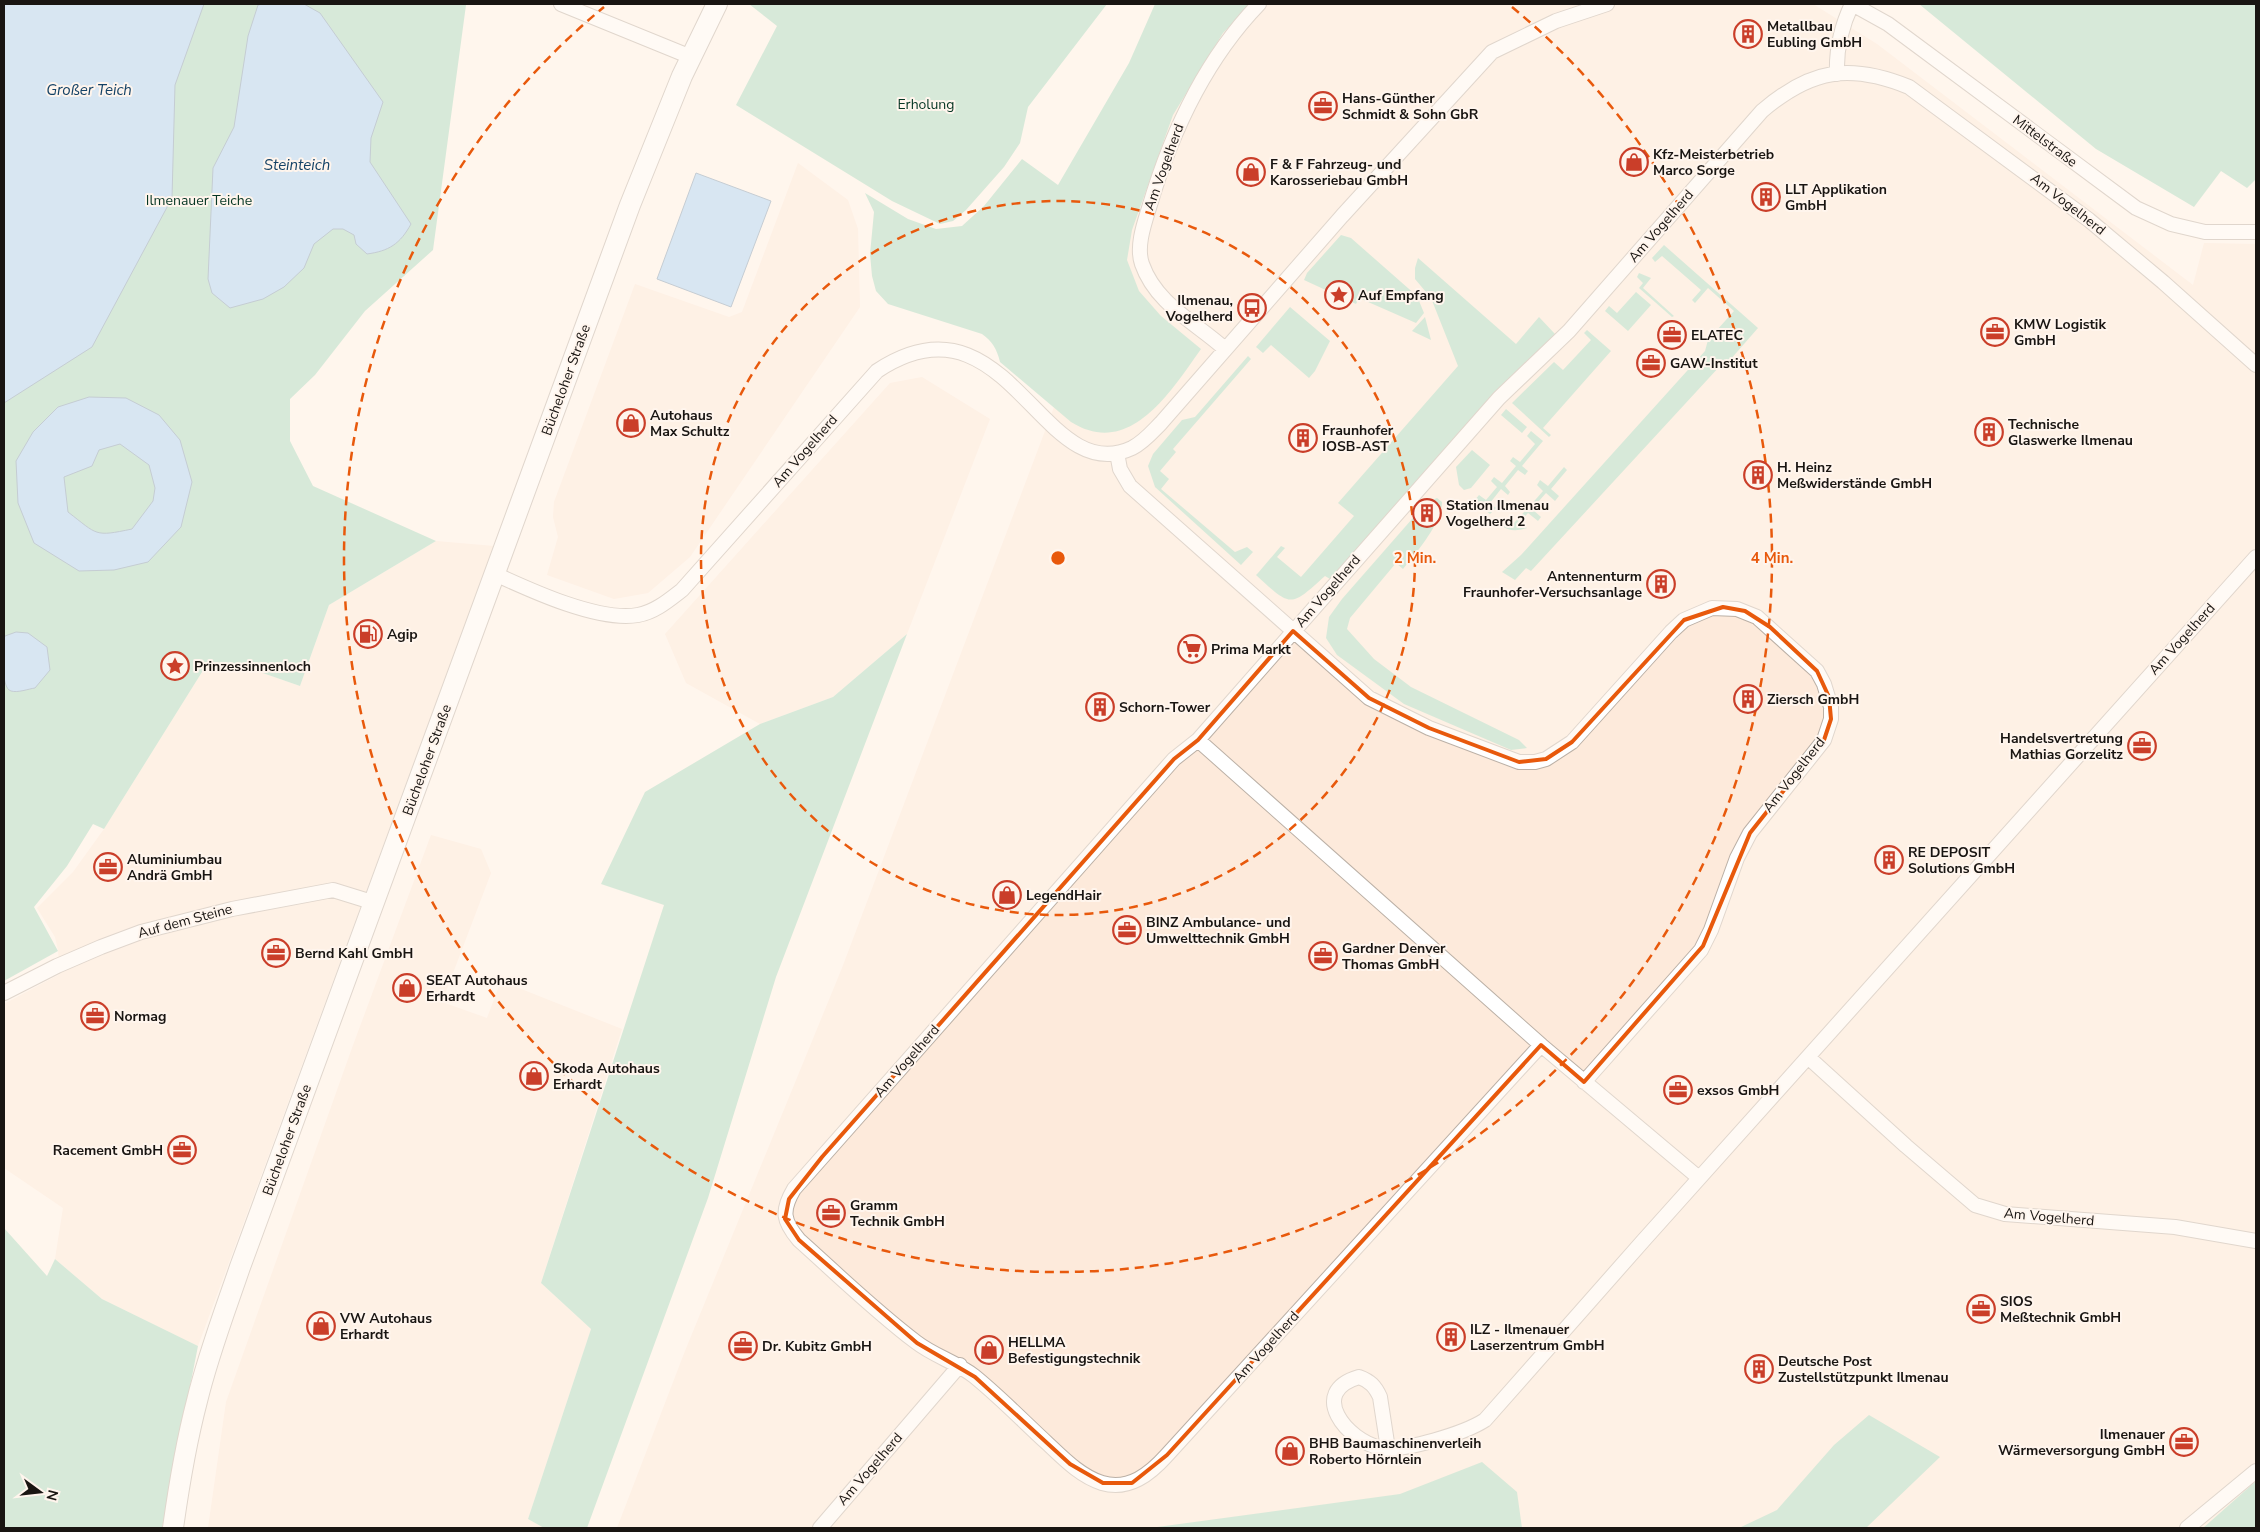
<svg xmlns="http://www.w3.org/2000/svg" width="2260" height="1532" viewBox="0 0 2260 1532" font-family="'Nunito Sans',sans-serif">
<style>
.built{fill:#fdeadb}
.green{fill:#a7dac1}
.water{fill:#a9d3f8;stroke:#7e9ab3;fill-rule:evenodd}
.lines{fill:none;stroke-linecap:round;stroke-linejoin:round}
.street-casing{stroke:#bbb0a6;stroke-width:16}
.secondary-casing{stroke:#bbb0a6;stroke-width:22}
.street{stroke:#fff;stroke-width:14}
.secondary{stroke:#fff;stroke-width:20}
.marked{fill:none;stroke:#e8590c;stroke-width:4;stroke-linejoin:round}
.ring{fill:none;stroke:#e8590c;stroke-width:2.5;stroke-dasharray:9 6}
.labels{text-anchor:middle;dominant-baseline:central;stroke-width:4;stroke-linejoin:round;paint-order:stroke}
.poi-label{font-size:14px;font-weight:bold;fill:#191512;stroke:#fff5ed;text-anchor:start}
.park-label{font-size:14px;fill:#063624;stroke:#fff5ed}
.street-label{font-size:14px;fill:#191512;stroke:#fff5ed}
.water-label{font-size:15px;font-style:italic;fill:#144266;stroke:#fff5ed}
.centre{fill:#e8590c;stroke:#fff5ed;stroke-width:2.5}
.ring-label{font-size:15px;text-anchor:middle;font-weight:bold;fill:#e8590c;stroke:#fff5ed;stroke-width:4;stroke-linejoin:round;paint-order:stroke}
</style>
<rect width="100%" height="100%" fill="#fff5ed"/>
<!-- built -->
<path class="built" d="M 1237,4 L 1813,4 L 1877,44 L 2193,285 L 2204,243 L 2256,244 L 2256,1481 L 2203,1528 L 617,1528 L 685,1351 L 842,968 L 1158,132 Z
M 798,163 L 848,200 L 858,229 L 860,307 L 690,557 L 648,593 L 614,599 L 547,575 L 558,537 L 553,517 L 554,502 L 635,284 L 729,317 L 742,312 Z
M 922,377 L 990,419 L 907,634 L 833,697 L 760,724 L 686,683 L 665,634 L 890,383 Z
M 436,541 L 494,546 L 198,1346 L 102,1299 L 55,1259 L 63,1208 L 4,1168 L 4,1004 L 60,974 L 58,950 L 55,937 L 37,908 L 73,872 L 104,829 L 207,664 L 251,669 L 300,686 L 329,605 Z
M 431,835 L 481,849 L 491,873 L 442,1002 L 487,1018 L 501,981 L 622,1029 L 541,1283 L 591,1329 L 528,1519 L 544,1528 L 208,1528 L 226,1402 L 352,1048 Z"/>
<!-- green -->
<path class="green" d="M 4,4 L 466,5 L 433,250 L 365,311 L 315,375 L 290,399 L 290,441 L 313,486 L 436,541 L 329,605 L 300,686 L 251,669 L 207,664 L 104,829 L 93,824 L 67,866 L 34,907 L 58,951 L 4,981 Z
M 749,4 L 1107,4 L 1028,107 L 1020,143 L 1004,167 L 966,210 L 953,221 L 940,224 L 892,201 L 736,105 L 777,26 Z
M 1155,4 L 1252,4 L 1223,33 L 1173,115 L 1132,230 L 1127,260 L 1139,291 L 1161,316 L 1201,349 C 1171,391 1130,459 1071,422 L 1000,362 C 997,349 992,341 982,334 L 888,304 L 876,291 L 872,276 L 870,254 L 874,212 L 865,193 L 908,219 L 936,229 L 962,226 L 984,206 L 1022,159 L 1058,185 L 1129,63 Z
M 1919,4 L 2256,4 L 2256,179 L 2247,188 L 2221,171 L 2194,207 L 2096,149 Z
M 1341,235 L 1351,238 L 1417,296 L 1424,313 L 1416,323 L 1359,298 L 1356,304 L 1304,280 L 1307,273 Z
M 1664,245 L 1758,328 L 1723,368 L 1720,366 L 1531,571 L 1526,568 L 1515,580 L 1502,572 L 1521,555 L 1705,351 L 1708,340 L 1734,311 L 1708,288 L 1695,303 L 1692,300 L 1701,290 L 1662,256 L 1655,262 L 1652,258 Z
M 1418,258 L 1516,344 L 1539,317 L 1555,334 L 1496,392 L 1330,579 L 1325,576 C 1290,608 1291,607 1256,575 L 1258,573 L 1281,546 L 1285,548 L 1277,557 L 1301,577 L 1354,516 L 1338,503 L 1458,366 L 1431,298 L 1415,279 L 1415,268 Z
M 1639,273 L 1651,278 L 1643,288 L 1674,316 L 1672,317 L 1639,288 L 1643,283 L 1637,277 Z
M 1636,292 L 1651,305 L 1628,331 L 1605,311 L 1609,306 L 1617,313 Z
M 1290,307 L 1330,341 L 1315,371 L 1309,378 L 1271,345 L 1263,353 L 1256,347 Z
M 1425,317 L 1431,340 L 1412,331 Z
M 1587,330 L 1611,351 L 1543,428 L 1551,435 L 1549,437 L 1512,403 L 1554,362 L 1563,370 L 1591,340 L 1584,333 Z
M 1248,356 L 1251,359 L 1173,449 L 1176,452 L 1160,471 L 1169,479 L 1161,489 L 1235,552 L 1247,547 L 1253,552 L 1241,565 L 1155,487 L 1148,466 L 1153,454 L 1182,420 L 1195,417 Z
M 1506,409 L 1527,427 L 1522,433 L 1501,415 Z
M 1531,431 L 1543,441 L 1522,466 L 1528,471 L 1525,475 L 1518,470 L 1505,486 L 1510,492 L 1508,495 L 1501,489 L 1490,503 L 1496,508 L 1490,514 L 1474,501 L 1479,495 L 1486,500 L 1497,487 L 1491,481 L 1494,477 L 1502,483 L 1516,466 L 1510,461 L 1513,457 L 1520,462 L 1535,444 L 1527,436 Z
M 1472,450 L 1490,465 L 1471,488 L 1464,490 L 1459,485 L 1456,467 Z
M 1564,467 L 1567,470 L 1551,489 L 1559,496 L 1555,501 L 1546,493 L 1532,509 L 1541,517 L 1538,521 L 1528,513 L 1520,522 L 1527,528 C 1518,531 1509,532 1501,525 L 1507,519 L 1513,524 L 1525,511 L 1518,505 L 1522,501 L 1529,507 L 1543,491 L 1537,485 L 1540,480 L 1548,486 Z
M 1437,498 L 1442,502 C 1442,523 1416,553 1403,569 L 1396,563 L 1350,618 L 1347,629 L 1374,659 L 1411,687 L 1519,740 L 1527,748 L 1511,750 L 1404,704 L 1337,655 L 1326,638 L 1329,617 L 1342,599 L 1426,503 Z
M 907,634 L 776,977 L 708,1198 L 587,1528 L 544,1528 L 528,1519 L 591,1329 L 541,1283 L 664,905 L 601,884 L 645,792 L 760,724 L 833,697 Z
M 4,1228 L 47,1276 L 55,1259 L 102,1299 L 198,1346 L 162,1528 L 4,1528 Z
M 1869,1415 L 1940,1457 L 1866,1528 L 1739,1528 L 1777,1510 L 1834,1445 Z
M 1482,1462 L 1517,1492 L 1522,1528 L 1150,1528 L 1400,1494 Z
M 2256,1481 L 2256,1528 L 2203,1528 Z"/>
<!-- water -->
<path class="water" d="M 4,4 L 204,4 L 175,85 L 172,198 L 92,347 L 4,403 Z
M 263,4 L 304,4 L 320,13 L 383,102 L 371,138 L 370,162 L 411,224 C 400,244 389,251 367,254 L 356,244 L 354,235 L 343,229 L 333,229 L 314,244 L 304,268 L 284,287 L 263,299 L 230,308 L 212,293 L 208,279 L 213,168 L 234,127 L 248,36 L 258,5 Z
M 696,173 L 771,201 L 731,307 L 657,279 Z
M 89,397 L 126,398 L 159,415 L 180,440 L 192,482 L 181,527 L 148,562 L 114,570 L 79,571 L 34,543 L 18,503 L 16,461 L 33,432 L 58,407 ZM 120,444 L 149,465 L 155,488 L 153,501 L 132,529 C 94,537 98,535 68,512 L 64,477 L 92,466 L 99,450 Z
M 16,632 L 28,633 L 47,647 L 50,670 L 35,688 C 28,689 18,693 11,691 C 0,688 4,649 4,638 L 5,636 Z"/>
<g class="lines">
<defs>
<path id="street" d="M 561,4 L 691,57
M 1852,4 L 1888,24 L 2136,208 L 2171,224 L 2205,232 L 2256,232
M 1837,74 C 1836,50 1842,25 1852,4
M 1225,349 C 1195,322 1156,304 1142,264 C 1136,247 1144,224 1149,208 C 1171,133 1204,61 1259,4
M 1117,453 L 1120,469 L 1130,486 L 1369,698 L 1429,728 L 1519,762 L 1535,762 L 1546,759 L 1572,742 L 1671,632 L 1684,620 L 1712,608 L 1737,609 L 1757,617 L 1817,671 L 1824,684 L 1831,707 L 1831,719 L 1824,740 L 1750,833 L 1737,858 L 1711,930 L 1701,950 L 1584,1082
M 495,574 C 532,591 599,622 638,615 C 655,612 669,600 682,590 L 877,371 C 1008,284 1041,491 1132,448 C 1144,442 1153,431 1161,423 L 1342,216 L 1492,52 L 1556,21 L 1607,4
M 1198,740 L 1541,1045 L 1699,1178
M 4,993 L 57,966 L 101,947 L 141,932 L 232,909 L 333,890 L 375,903
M 1541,1045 L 1167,1455 C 1150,1474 1129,1491 1102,1483 C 1080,1476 1063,1458 1047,1443 C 1023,1421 1000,1397 974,1376 C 956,1362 934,1356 916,1342 C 875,1311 837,1274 799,1240 C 783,1221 781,1211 794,1189 L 1174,759 L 1198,740 L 1499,398 L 1569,331 L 1762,111 C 1811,69 1850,63 1909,87 L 2089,220 L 2163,282 L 2256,365
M 1808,1057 L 1906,1146 L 1975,1205 L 2005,1214 L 2175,1227 L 2256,1241
M 1388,1449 L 1380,1397 C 1375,1386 1370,1381 1359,1377 C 1307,1392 1347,1441 1381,1448 C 1404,1452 1465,1433 1485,1420 L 1643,1241 L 2256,557
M 820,1528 L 960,1365
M 2187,1528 L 2256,1471"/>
<path id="secondary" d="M 173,1528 C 179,1485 186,1443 197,1401 C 208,1355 225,1311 240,1267 L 630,205 L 682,76 L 717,4"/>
</defs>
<!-- street casing -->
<use href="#street" class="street-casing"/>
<!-- secondary casing -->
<use href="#secondary" class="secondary-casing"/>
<!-- street -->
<use href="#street" class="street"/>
<!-- secondary -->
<use href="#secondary" class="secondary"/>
</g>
<!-- marked area -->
<path d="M0 0H2260V1532H0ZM 1723,607 L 1745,611 L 1770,627 L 1817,671 L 1829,697 L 1831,719 L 1824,740 L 1750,833 L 1703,946 L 1584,1082 L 1541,1045 L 1167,1455 L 1132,1483 L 1103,1483 L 1070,1464 L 975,1377 L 917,1343 L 799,1240 L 785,1219 L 789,1199 L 822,1157 L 1174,759 L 1198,740 L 1293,631 L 1369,698 L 1429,728 L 1519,762 L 1546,759 L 1572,742 L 1684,620 Z" fill="#fff5ed" fill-opacity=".55" fill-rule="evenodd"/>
<path class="marked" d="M 1723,607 L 1745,611 L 1770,627 L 1817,671 L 1829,697 L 1831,719 L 1824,740 L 1750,833 L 1703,946 L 1584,1082 L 1541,1045 L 1167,1455 L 1132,1483 L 1103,1483 L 1070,1464 L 975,1377 L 917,1343 L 799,1240 L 785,1219 L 789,1199 L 822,1157 L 1174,759 L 1198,740 L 1293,631 L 1369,698 L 1429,728 L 1519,762 L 1546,759 L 1572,742 L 1684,620 Z"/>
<!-- distance rings -->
<g class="ring">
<circle cx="1058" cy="558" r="357"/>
<path d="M1512 7A714 714 0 1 1 604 7"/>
</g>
<!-- icons -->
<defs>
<symbol id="building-ring" viewBox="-11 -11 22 22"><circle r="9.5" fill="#fff5ed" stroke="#ca3e29" stroke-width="1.5"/><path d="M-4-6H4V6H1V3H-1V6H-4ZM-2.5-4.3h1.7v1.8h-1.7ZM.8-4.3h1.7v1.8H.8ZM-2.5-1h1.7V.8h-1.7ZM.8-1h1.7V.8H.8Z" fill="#ca3e29"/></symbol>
<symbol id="office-ring" viewBox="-11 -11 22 22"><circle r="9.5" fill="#fff5ed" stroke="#ca3e29" stroke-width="1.5"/><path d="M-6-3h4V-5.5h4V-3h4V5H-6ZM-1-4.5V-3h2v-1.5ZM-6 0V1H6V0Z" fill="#ca3e29"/></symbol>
<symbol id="shop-ring" viewBox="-11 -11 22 22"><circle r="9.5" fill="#fff5ed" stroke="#ca3e29" stroke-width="1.5"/><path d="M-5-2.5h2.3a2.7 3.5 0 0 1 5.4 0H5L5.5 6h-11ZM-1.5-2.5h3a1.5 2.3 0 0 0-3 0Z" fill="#ca3e29"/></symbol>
<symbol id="sight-ring" viewBox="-11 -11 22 22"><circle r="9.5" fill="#fff5ed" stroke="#ca3e29" stroke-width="1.5"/><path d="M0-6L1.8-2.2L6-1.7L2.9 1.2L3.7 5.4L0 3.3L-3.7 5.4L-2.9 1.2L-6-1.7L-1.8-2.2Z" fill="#ca3e29"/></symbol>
<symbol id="bus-ring" viewBox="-11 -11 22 22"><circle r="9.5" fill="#fff5ed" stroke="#ca3e29" stroke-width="1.5"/><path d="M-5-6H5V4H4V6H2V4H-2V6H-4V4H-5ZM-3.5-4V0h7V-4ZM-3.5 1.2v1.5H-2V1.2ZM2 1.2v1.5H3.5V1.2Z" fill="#ca3e29"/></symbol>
<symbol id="fuel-ring" viewBox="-11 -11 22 22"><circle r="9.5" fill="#fff5ed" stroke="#ca3e29" stroke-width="1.5"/><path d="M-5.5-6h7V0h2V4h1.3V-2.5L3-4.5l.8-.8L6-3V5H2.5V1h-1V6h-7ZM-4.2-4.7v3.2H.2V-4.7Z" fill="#ca3e29"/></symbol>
<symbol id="supermarket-ring" viewBox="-11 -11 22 22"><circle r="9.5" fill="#fff5ed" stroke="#ca3e29" stroke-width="1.5"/><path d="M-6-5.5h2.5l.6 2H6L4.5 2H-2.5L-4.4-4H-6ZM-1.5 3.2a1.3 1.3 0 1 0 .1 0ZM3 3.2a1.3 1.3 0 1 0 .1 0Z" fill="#ca3e29"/></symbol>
</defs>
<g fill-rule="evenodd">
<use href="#building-ring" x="1732" y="18" width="32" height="32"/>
<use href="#office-ring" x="1307" y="90" width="32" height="32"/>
<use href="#shop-ring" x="1618" y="146" width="32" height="32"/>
<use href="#shop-ring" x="1235" y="156" width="32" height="32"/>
<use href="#building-ring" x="1750" y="181" width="32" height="32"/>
<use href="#sight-ring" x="1323" y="279" width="32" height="32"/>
<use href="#bus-ring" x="1236" y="292" width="32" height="32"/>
<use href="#office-ring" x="1979" y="316" width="32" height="32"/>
<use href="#office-ring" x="1656" y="319" width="32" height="32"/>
<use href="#office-ring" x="1635" y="347" width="32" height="32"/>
<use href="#shop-ring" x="615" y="407" width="32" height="32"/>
<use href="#building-ring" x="1973" y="416" width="32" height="32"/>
<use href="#building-ring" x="1287" y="422" width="32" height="32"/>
<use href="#building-ring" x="1742" y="459" width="32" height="32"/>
<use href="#building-ring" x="1411" y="497" width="32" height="32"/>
<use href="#building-ring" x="1645" y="568" width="32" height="32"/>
<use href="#fuel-ring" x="352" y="618" width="32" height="32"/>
<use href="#supermarket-ring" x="1176" y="633" width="32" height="32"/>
<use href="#sight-ring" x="159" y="650" width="32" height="32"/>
<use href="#building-ring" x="1732" y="683" width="32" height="32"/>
<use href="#building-ring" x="1084" y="691" width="32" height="32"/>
<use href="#office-ring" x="2126" y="730" width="32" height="32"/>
<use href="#building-ring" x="1873" y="844" width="32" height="32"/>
<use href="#office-ring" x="92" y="851" width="32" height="32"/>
<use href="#shop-ring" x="991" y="879" width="32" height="32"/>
<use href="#office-ring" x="1111" y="914" width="32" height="32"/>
<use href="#office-ring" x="260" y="937" width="32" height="32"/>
<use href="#office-ring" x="1307" y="940" width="32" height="32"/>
<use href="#shop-ring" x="391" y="972" width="32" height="32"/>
<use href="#office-ring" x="79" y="1000" width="32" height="32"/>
<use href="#shop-ring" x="518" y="1060" width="32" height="32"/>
<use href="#office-ring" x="1662" y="1074" width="32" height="32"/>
<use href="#office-ring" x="166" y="1134" width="32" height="32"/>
<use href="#office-ring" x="815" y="1197" width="32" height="32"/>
<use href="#office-ring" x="1965" y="1293" width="32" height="32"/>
<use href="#shop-ring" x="305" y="1310" width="32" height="32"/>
<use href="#building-ring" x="1435" y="1321" width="32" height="32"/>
<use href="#office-ring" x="727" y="1330" width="32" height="32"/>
<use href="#shop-ring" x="973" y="1334" width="32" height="32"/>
<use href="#building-ring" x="1743" y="1353" width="32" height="32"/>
<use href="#office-ring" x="2168" y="1426" width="32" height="32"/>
<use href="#shop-ring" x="1274" y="1435" width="32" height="32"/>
</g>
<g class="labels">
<!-- poi labels -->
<g class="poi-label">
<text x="1767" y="26">Metallbau<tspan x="1767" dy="16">Eubling GmbH</tspan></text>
<text x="1342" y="98">Hans-Günther<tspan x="1342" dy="16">Schmidt &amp; Sohn GbR</tspan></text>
<text x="1653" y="154">Kfz-Meisterbetrieb<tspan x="1653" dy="16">Marco Sorge</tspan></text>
<text x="1270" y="164">F &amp; F Fahrzeug- und<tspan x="1270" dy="16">Karosseriebau GmbH</tspan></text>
<text x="1785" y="189">LLT Applikation<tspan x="1785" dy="16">GmbH</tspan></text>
<text x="1358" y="295">Auf Empfang</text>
<text x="1233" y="300" text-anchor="end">Ilmenau,<tspan x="1233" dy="16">Vogelherd</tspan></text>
<text x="2014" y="324">KMW Logistik<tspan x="2014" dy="16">GmbH</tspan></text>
<text x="1691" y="335">ELATEC</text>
<text x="1670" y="363">GAW-Institut</text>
<text x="650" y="415">Autohaus<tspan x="650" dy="16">Max Schultz</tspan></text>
<text x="2008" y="424">Technische<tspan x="2008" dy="16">Glaswerke Ilmenau</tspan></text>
<text x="1322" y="430">Fraunhofer<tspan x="1322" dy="16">IOSB-AST</tspan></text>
<text x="1777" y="467">H. Heinz<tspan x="1777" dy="16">Meßwiderstände GmbH</tspan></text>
<text x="1446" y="505">Station Ilmenau<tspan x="1446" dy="16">Vogelherd 2</tspan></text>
<text x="1642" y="576" text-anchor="end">Antennenturm<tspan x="1642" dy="16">Fraunhofer-Versuchsanlage</tspan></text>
<text x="387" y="634">Agip</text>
<text x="1211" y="649">Prima Markt</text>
<text x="194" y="666">Prinzessinnenloch</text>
<text x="1767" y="699">Ziersch GmbH</text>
<text x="1119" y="707">Schorn-Tower</text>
<text x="2123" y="738" text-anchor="end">Handelsvertretung<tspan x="2123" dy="16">Mathias Gorzelitz</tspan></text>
<text x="1908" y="852">RE DEPOSIT<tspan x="1908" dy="16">Solutions GmbH</tspan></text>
<text x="127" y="859">Aluminiumbau<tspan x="127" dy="16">Andrä GmbH</tspan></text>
<text x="1026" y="895">LegendHair</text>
<text x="1146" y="922">BINZ Ambulance- und<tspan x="1146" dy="16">Umwelttechnik GmbH</tspan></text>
<text x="1342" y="948">Gardner Denver<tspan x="1342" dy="16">Thomas GmbH</tspan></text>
<text x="295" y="953">Bernd Kahl GmbH</text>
<text x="426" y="980">SEAT Autohaus<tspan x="426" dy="16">Erhardt</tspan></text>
<text x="114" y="1016">Normag</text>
<text x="553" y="1068">Skoda Autohaus<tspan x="553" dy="16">Erhardt</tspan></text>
<text x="1697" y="1090">exsos GmbH</text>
<text x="163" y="1150" text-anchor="end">Racement GmbH</text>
<text x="850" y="1205">Gramm<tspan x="850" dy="16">Technik GmbH</tspan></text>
<text x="2000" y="1301">SIOS<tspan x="2000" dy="16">Meßtechnik GmbH</tspan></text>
<text x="340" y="1318">VW Autohaus<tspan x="340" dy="16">Erhardt</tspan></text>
<text x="1470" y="1329">ILZ - Ilmenauer<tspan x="1470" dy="16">Laserzentrum GmbH</tspan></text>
<text x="1008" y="1342">HELLMA<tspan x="1008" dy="16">Befestigungstechnik</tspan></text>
<text x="762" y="1346">Dr. Kubitz GmbH</text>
<text x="1778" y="1361">Deutsche Post<tspan x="1778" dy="16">Zustellstützpunkt Ilmenau</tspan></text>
<text x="2165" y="1434" text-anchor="end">Ilmenauer<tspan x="2165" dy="16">Wärmeversorgung GmbH</tspan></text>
<text x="1309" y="1443">BHB Baumaschinenverleih<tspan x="1309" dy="16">Roberto Hörnlein</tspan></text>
</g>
<!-- park labels -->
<g class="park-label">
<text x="926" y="104">Erholung</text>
<text x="199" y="200">Ilmenauer Teiche</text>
</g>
<!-- street labels -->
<g class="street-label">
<text transform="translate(2045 141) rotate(37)">Mittelstraße</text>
<text transform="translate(1164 167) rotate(-70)">Am Vogelherd</text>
<text transform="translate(2068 204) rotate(38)">Am Vogelherd</text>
<text transform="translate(1661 226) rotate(-49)">Am Vogelherd</text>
<text transform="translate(566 380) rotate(-70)">Bücheloher Straße</text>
<text transform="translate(805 451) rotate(-49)">Am Vogelherd</text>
<text transform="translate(1328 591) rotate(-49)">Am Vogelherd</text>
<text transform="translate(2182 639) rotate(-48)">Am Vogelherd</text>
<text transform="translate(427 760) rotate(-70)">Bücheloher Straße</text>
<text transform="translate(1794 775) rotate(-52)">Am Vogelherd</text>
<text transform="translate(185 921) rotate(-15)">Auf dem Steine</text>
<text transform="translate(907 1061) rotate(-49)">Am Vogelherd</text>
<text transform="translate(287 1140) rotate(-70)">Bücheloher Straße</text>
<text transform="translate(2049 1217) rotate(5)">Am Vogelherd</text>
<text transform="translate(1266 1347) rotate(-48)">Am Vogelherd</text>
<text transform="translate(870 1469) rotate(-49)">Am Vogelherd</text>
</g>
<!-- water labels -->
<g class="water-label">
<text x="89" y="90">Großer Teich</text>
<text x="297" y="165">Steinteich</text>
</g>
</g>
<circle cx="1058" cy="558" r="8" class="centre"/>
<g class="ring-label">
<text x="1415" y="563">2 Min.</text>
<text x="1772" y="563">4 Min.</text>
</g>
<!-- border -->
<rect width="2260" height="1532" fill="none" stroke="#191512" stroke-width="10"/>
<!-- north arrow -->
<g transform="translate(40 1492) rotate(105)" stroke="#fff5ed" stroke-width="4" paint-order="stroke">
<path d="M0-4L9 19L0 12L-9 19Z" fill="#191512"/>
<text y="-8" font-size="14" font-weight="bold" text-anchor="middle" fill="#191512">N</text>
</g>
</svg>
